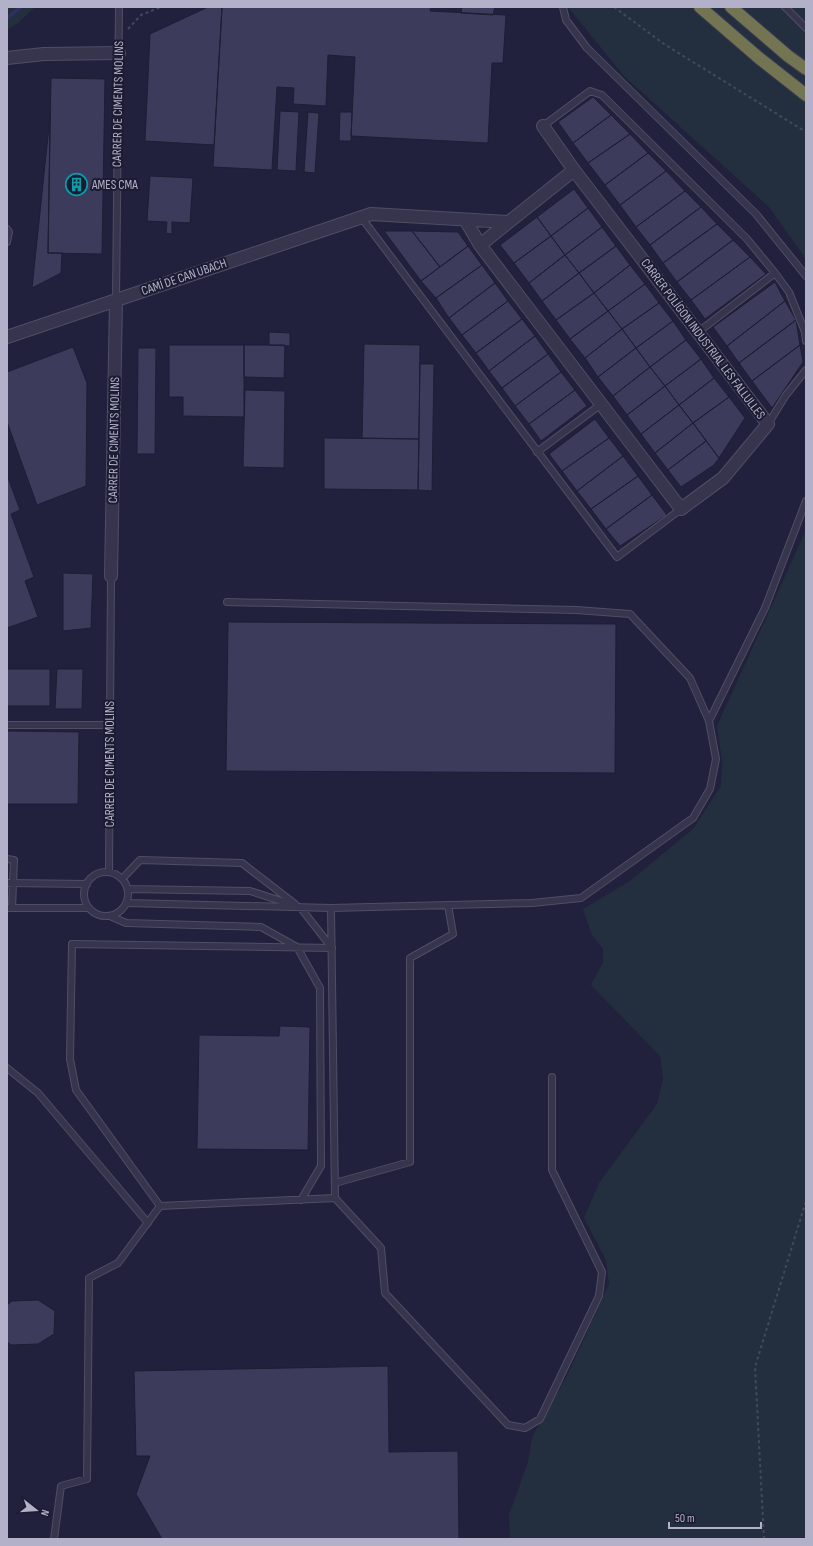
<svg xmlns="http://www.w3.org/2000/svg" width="813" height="1546" viewBox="0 0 813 1546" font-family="'Sofia Sans Condensed',sans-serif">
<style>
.green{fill:#232f3e}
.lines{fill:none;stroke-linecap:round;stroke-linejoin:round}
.stream{stroke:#312f5f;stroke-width:3.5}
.building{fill:#3c3b5b;stroke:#1d1d34}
.service-casing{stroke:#4e4e65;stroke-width:8}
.minor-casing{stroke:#4e4e65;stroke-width:14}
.motorway-casing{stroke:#3b3b52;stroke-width:14}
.path{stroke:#3e4b58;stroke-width:2;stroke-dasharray:3 3;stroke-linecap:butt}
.service{stroke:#36354d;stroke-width:6}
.minor{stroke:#36354d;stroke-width:12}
.motorway{stroke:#727452;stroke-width:12}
.labels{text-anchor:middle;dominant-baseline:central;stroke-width:4;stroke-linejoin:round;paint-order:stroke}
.street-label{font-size:13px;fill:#b2b1c9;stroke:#1b1b32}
.poi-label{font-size:13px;fill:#b2b1c9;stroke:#1b1b32;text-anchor:start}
</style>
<rect width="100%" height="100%" fill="#22213d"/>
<!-- green -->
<path class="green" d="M 7,7 L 35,7 L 18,23 L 7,30 Z
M 568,7 L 806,7 L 806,259 L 769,207 L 624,76 Z
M 806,530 L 806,1539 L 510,1539 L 509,1515 L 528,1462 L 532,1437 L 567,1376 L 609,1284 L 606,1260 L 584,1218 L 599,1183 L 657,1104 L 663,1079 L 660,1056 L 591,985 L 603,962 L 603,949 L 592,935 L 583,909 L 630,881 L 693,829 L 721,786 L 722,762 L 717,726 Z"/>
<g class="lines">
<!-- stream -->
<path class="stream" d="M 7,18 L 21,7"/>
</g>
<!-- building -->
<path class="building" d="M 208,7 L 222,7 L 214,145 L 145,141 L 150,34 Z
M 222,7 L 431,7 L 430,11 L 506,15 L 503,63 L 492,63 L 488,143 L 351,136 L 355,57 L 328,55 L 326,106 L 293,104 L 294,88 L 277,87 L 272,170 L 213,167 Z
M 462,7 L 495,7 L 493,15 L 461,13 Z
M 51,78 L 105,79 L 102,254 L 48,253 Z
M 593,97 L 611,115 L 573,143 L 558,122 Z
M 280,111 L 299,112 L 296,171 L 277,170 Z
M 308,112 L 319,113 L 315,173 L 304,172 Z
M 340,112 L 352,112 L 351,141 L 339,141 Z
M 611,115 L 630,134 L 588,163 L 573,143 Z
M 50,117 L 48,253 L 62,253 L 61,273 L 32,288 Z
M 630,134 L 648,153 L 605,185 L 588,163 Z
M 648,153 L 666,171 L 620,205 L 605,185 Z
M 666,171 L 685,191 L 636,227 L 620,205 Z
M 150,176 L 193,178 L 190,223 L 172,222 L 172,234 L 166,233 L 167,222 L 147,221 Z
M 574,189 L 588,208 L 551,236 L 537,217 Z
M 685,191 L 701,207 L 650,245 L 636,227 Z
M 701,207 L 717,224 L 663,263 L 650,245 Z
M 588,208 L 602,227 L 565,255 L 551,236 Z
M 537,217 L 551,236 L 514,263 L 500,245 Z
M 717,224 L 733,240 L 677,282 L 663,263 Z
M 602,227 L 616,246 L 579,273 L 565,255 Z
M 384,231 L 412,231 L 440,267 L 421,281 Z
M 412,231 L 458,232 L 468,246 L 440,267 Z
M 551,236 L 565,255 L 529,283 L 514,263 Z
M 733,240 L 750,257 L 691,300 L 677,282 Z
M 468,246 L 482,265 L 436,298 L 421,281 Z
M 616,246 L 630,265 L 594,293 L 579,273 Z
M 565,255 L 579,273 L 542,301 L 529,283 Z
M 750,257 L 766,274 L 705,319 L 691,300 Z
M 482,265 L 495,283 L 449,318 L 436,298 Z
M 630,265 L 645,284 L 608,311 L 594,293 Z
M 579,273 L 594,293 L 556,320 L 542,301 Z
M 775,282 L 785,301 L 727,346 L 713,327 Z
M 495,283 L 508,301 L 462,335 L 449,318 Z
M 645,284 L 659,303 L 622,329 L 608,311 Z
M 594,293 L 608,311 L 570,339 L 556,320 Z
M 508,301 L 522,319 L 476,353 L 462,335 Z
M 785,301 L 796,320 L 739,363 L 727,346 Z
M 659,303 L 673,321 L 636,348 L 622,329 Z
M 608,311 L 622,329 L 585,358 L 570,339 Z
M 522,319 L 535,336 L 489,371 L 476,353 Z
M 796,320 L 800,345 L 752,381 L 739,363 Z
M 673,321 L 686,340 L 650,367 L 636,348 Z
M 622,329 L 636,348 L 598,377 L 585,358 Z
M 269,332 L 290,333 L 290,346 L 269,345 Z
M 535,336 L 548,354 L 502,388 L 489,371 Z
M 686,340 L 701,359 L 665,386 L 650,367 Z
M 364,344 L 420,345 L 419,439 L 362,438 Z
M 169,345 L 244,345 L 244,417 L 183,416 L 183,397 L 169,397 Z
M 244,345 L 285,345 L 284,378 L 244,377 Z
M 800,345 L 803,362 L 772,408 L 752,381 Z
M 73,347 L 87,383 L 86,486 L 37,505 L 7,422 L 7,372 Z
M 138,348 L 156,348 L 155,454 L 137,454 Z
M 636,348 L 650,367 L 613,396 L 598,377 Z
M 548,354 L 561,372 L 515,406 L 502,388 Z
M 701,359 L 714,378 L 679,405 L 665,386 Z
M 420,364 L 434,364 L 432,491 L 418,490 Z
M 650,367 L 665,386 L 627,415 L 613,396 Z
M 561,372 L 575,390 L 529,424 L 515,406 Z
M 714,378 L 729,397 L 693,423 L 679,405 Z
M 665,386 L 679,405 L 641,434 L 627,415 Z
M 245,390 L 285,391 L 284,468 L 243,467 Z
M 575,390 L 587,406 L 541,441 L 529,424 Z
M 729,397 L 745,418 L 719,458 L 693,423 Z
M 679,405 L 693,423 L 655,453 L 641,434 Z
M 595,419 L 609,438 L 562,471 L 549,454 Z
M 693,423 L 706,441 L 668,470 L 655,453 Z
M 324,438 L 419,439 L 418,490 L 324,489 Z
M 609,438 L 623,456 L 577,491 L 562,471 Z
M 706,441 L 719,458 L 714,465 L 681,487 L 668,470 Z
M 623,456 L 638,476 L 591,509 L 577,491 Z
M 7,475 L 20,510 L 11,514 L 34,577 L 25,581 L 38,617 L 7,628 Z
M 638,476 L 652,495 L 606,529 L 591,509 Z
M 652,495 L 667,515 L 620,546 L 606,529 Z
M 63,573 L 93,574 L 91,628 L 63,631 Z
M 228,622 L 616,624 L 615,773 L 226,771 Z
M 7,669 L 50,669 L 50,706 L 7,706 Z
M 57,669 L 83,669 L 82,709 L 55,709 Z
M 7,731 L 79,732 L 78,804 L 7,804 Z
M 280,1026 L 310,1027 L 308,1150 L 197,1149 L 199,1035 L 279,1036 Z
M 38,1300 L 55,1311 L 54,1334 L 38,1344 L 11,1345 L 7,1342 L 7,1305 L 12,1301 Z
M 388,1366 L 389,1452 L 458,1451 L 459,1539 L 162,1539 L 136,1494 L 150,1456 L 136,1456 L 134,1371 Z"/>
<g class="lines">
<defs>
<path id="service" d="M 563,7 L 566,20 L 587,48 L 756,214 L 806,276
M 785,7 L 806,28
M 543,126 L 590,91 L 602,95 L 747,239 L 775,273 L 789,292 L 805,332 L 806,341
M 361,217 L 617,557 L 681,509
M 7,229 L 9,232 L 7,242
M 116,300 L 119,7
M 697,333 L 775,273
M 768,424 L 786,395 L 806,370
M 537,452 L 600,405
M 709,721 L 765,608 L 806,501
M 7,725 L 110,725
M 7,859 L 14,860 L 12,908
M84 894a22 22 0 1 1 44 0a22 22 0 1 1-44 0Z
M 109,872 L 111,576
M 122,879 L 140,860 L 242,863 L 295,904
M 7,883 L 87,884
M 128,889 L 250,891 L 300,907 L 332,948
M 127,903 L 331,908 L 532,903 L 581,898 L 693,818 L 710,789 L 716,759 L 709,721 L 690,678 L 630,614 L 576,610 L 227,602
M 7,908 L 89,908
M 331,908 L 335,1198 L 381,1248 L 385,1293 L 508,1425 L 525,1428 L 540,1419 L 599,1296 L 602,1272 L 552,1170 L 552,1077
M 110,916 L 126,923 L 261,927 L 297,947 L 320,988 L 321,1166 L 301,1200
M 7,1068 L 38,1093 L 148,1223
M 335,1183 L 410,1162 L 410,958 L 453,934 L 448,905
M 160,1206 L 76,1090 L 70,1059 L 72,944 L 332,948
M 54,1539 L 61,1486 L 87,1479 L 89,1278 L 118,1263 L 160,1206 L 335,1198"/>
<path id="minor" d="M 7,58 L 44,54 L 119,53
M 543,126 L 574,170
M 466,221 L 480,245 L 681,509 L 723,478 L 768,424 L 574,170 L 480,245
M 7,337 L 371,214 L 508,222
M 111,576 L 116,300"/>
<path id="motorway" d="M 700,7 L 759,58 L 806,95
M 731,7 L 788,56 L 806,69"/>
</defs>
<!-- service casing -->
<use href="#service" class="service-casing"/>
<!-- minor casing -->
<use href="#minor" class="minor-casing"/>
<!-- motorway casing -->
<use href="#motorway" class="motorway-casing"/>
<!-- path -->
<path class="path" d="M 614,7 L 664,44 L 806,132
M 128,29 L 141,15 L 161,7
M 764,1539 L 755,1367 L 806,1201"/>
<!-- service -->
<use href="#service" class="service"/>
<!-- minor -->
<use href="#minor" class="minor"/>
<!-- motorway -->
<use href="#motorway" class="motorway"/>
</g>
<!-- icons -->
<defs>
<symbol id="building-ring" viewBox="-11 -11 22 22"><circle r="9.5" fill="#1b1b32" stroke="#0f9aa8" stroke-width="1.5"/><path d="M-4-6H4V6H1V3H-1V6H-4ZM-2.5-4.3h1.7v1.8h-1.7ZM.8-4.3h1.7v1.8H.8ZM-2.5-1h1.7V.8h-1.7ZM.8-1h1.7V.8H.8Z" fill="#0f9aa8"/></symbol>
</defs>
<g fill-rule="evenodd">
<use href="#building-ring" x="64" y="172" width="25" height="25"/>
</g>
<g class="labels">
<!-- street labels -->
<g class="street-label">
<text transform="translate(118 104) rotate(-89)">CARRER DE CIMENTS MOLINS</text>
<text transform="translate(184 277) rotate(-19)">CAMÍ DE CAN UBACH</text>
<text transform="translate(703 339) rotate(53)">CARRER POLÍGON INDUSTRIAL LES FALLULLES</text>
<text transform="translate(114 440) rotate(-89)">CARRER DE CIMENTS MOLINS</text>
<text transform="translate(110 764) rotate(-90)">CARRER DE CIMENTS MOLINS</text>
</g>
<!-- poi labels -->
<g class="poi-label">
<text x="92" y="185">AMES CMA</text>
</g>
</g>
<!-- border -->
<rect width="813" height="1546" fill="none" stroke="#b2b1c9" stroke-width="16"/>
<!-- north arrow -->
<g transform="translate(36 1510) rotate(107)" stroke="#1b1b32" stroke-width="3" paint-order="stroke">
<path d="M0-3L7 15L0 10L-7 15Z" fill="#b2b1c9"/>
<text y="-6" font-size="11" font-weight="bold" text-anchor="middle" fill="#b2b1c9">N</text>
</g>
<!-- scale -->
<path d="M669 1522v6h92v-6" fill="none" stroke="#b2b1c9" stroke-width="2"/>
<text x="675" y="1522" font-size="12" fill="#b2b1c9" stroke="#1b1b32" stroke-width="3" paint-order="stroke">50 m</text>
</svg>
